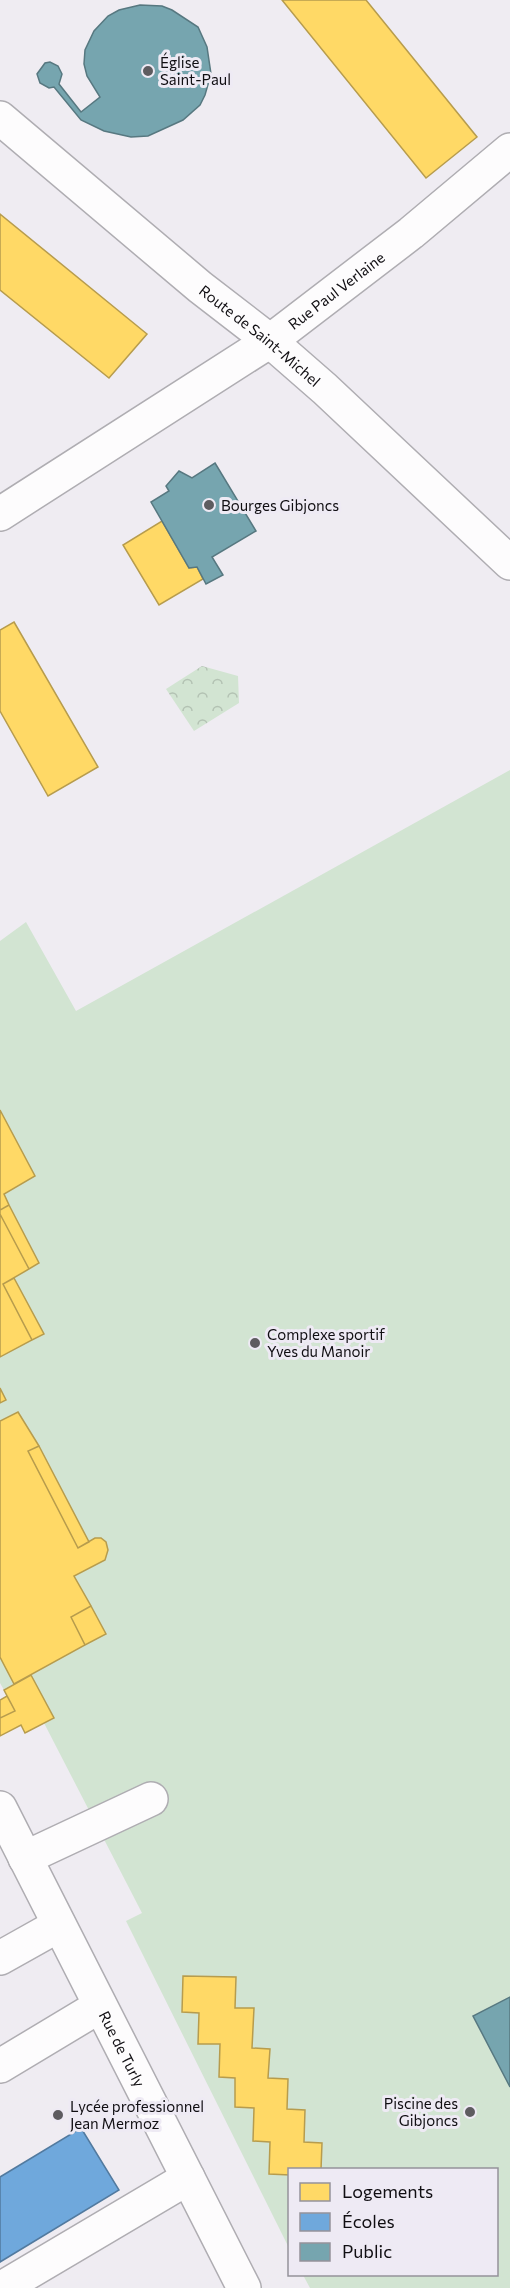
<svg xmlns="http://www.w3.org/2000/svg" width="510" height="2288" viewBox="0 0 510 2288" font-family="Commissioner,sans-serif">
<style>
.forest{fill:url(#forest-crowns)}
.pitch{fill:#d2e4d2}
.homes{fill:#ffd966;stroke:#b79c4d;stroke-width:1.5}
.schools{fill:#6fa8dc;stroke:#527a9f;stroke-width:1.5}
.public{fill:#76a5af;stroke:#577880;stroke-width:1.5}
.lines{fill:none;stroke-linecap:round;stroke-linejoin:round}
.minor-casing{stroke:#afadb2;stroke-width:36}
.minor{stroke:#fdfcfd;stroke-width:33}
.poi-dot{fill:#5e5c60;stroke:#eeeaf4;stroke-width:2}
.labels{text-anchor:middle;dominant-baseline:central;stroke-width:6;stroke-linejoin:round;paint-order:stroke}
.poi-label{font-size:15px;fill:#100e12;stroke:#eeeaf4;text-anchor:start}
.street-label{font-size:15px;fill:#100e12;stroke:#eeeaf4}
</style>
<defs>
<pattern id="forest-crowns" width="20" height="18" patternUnits="userSpaceOnUse" patternTransform="scale(1.5)"><rect width="20" height="18" fill="#d2e4d2"/><path d="M2 6a3 3 0 1 1 6 0M12 15a3 3 0 1 1 6 0" fill="none" stroke="#b3c2b3"/></pattern>
</defs>
<rect width="100%" height="100%" fill="#efecf2"/>
<!-- forest -->
<path class="forest" d="M 202,666 L 238,676 L 239,703 L 194,731 L 166,689 Z"/>
<!-- pitch -->
<path class="pitch" d="M 510,770 L 510,2288 L 310,2288 L 303,2275 L 496,2274 L 496,2170 L 290,2170 L 289,2248 L 126,1921 L 142,1913 L 44,1723 L 31,1675 L 4,1690 L 0,1683 L 0,941 L 26,922 L 76,1011 Z"/>
<!-- homes -->
<path class="homes" d="M 282,0 L 366,0 L 477,137 L 426,178 Z
M 0,214 L 147,334 L 109,378 L 0,290 Z
M 162,521 L 189,568 L 197,567 L 203,579 L 159,605 L 123,545 Z
M 14,622 L 98,767 L 48,796 L 0,711 L 0,630 Z
M 0,1110 L 35,1176 L 4,1194 L 9,1205 L 0,1210 Z
M 9,1205 L 39,1263 L 29,1269 L 0,1214 L 0,1210 Z
M 0,1214 L 29,1269 L 3,1284 L 32,1340 L 0,1357 Z
M 14,1278 L 44,1334 L 32,1340 L 3,1284 Z
M 0,1388 L 6,1400 L 0,1403 Z
M 18,1412 L 39,1446 L 28,1451 L 78,1548 L 95,1538 L 101,1538 L 106,1542 L 108,1550 L 105,1560 L 74,1576 L 91,1606 L 71,1617 L 85,1645 L 14,1684 L 0,1657 L 0,1421 Z
M 39,1446 L 89,1542 L 78,1548 L 28,1451 Z
M 91,1606 L 106,1634 L 85,1645 L 71,1617 Z
M 31,1675 L 54,1718 L 25,1733 L 21,1725 L 0,1736 L 0,1718 L 15,1711 L 4,1690 Z
M 7,1696 L 15,1711 L 0,1718 L 0,1700 Z
M 183,1976 L 236,1977 L 235,2008 L 254,2008 L 252,2048 L 270,2049 L 268,2078 L 288,2079 L 287,2109 L 305,2110 L 304,2142 L 322,2143 L 321,2170 L 290,2170 L 290,2175 L 269,2174 L 270,2142 L 253,2141 L 254,2108 L 235,2107 L 235,2078 L 219,2077 L 220,2044 L 198,2044 L 199,2013 L 182,2012 Z"/>
<!-- schools -->
<path class="schools" d="M 81,2128 L 119,2190 L 0,2262 L 0,2177 Z"/>
<!-- public -->
<path class="public" d="M 140,5 L 162,6 L 172,10 L 198,27 L 207,47 L 211,74 L 205,95 L 200,105 L 183,120 L 148,136 L 131,137 L 104,131 L 81,120 L 54,87 L 49,88 L 40,83 L 37,74 L 45,63 L 50,62 L 58,66 L 62,74 L 59,84 L 81,112 L 100,97 L 87,76 L 84,64 L 85,50 L 94,31 L 108,16 L 119,10 Z
M 215,463 L 256,531 L 212,557 L 223,575 L 206,584 L 197,567 L 189,568 L 151,502 L 169,491 L 166,486 L 179,471 L 192,478 Z
M 510,1997 L 510,2087 L 473,2016 Z"/>
<g class="lines">
<defs>
<g id="minor">
<path id="s1" d="M 0,118 L 200,287 L 270,341 L 325,389 L 510,563"/>
<path id="s2" d="M 0,514 L 270,341 L 411,233 L 510,150"/>
<path id="s3" d="M 0,1808 L 244,2288"/>
<path d="M 25,1858 L 151,1799"/>
<path d="M 0,1958 L 59,1925"/>
<path d="M 0,2066 L 100,2006"/>
<path d="M 2,2288 L 188,2178"/>
</g>
</defs>
<!-- minor casing -->
<use href="#minor" class="minor-casing"/>
<!-- minor -->
<use href="#minor" class="minor"/>
</g>
<!-- markers -->
<g class="poi-dot">
<circle cx="148" cy="71" r="6"/>
<circle cx="209" cy="505" r="6"/>
<circle cx="255" cy="1343" r="6"/>
<circle cx="470" cy="2112" r="6"/>
<circle cx="58" cy="2115" r="6"/>
</g>
<g class="labels">
<!-- poi labels -->
<g class="poi-label">
<text x="160" y="62">Église<tspan x="160" dy="17">Saint-Paul</tspan></text>
<text x="221" y="505">Bourges Gibjoncs</text>
<text x="267" y="1334">Complexe sportif<tspan x="267" dy="17">Yves du Manoir</tspan></text>
<text x="458" y="2103" text-anchor="end">Piscine des<tspan x="458" dy="17">Gibjoncs</tspan></text>
<text x="70" y="2106">Lycée professionnel<tspan x="70" dy="17">Jean Mermoz</tspan></text>
</g>
<!-- street labels -->
<g class="street-label">
<text stroke="none"><textPath href="#s2" startOffset="404">Rue Paul Verlaine</textPath></text>
<text stroke="none"><textPath href="#s1" startOffset="339">Route de Saint-Michel</textPath></text>
<text stroke="none"><textPath href="#s3" startOffset="270">Rue de Turly</textPath></text>
</g>
</g>
<!-- legend -->
<rect x="288" y="2168" width="210" height="108" fill="#eeeaf4" stroke="#95929a" stroke-width="1.5"/>
<rect x="300" y="2183" width="30" height="18" fill="#ffd966" stroke="#95929a" stroke-width="1.5"/>
<text x="342" y="2198" font-size="18" fill="#100e12">Logements</text>
<rect x="300" y="2213" width="30" height="18" fill="#6fa8dc" stroke="#95929a" stroke-width="1.5"/>
<text x="342" y="2228" font-size="18" fill="#100e12">Écoles</text>
<rect x="300" y="2243" width="30" height="18" fill="#76a5af" stroke="#95929a" stroke-width="1.5"/>
<text x="342" y="2258" font-size="18" fill="#100e12">Public</text>
</svg>
